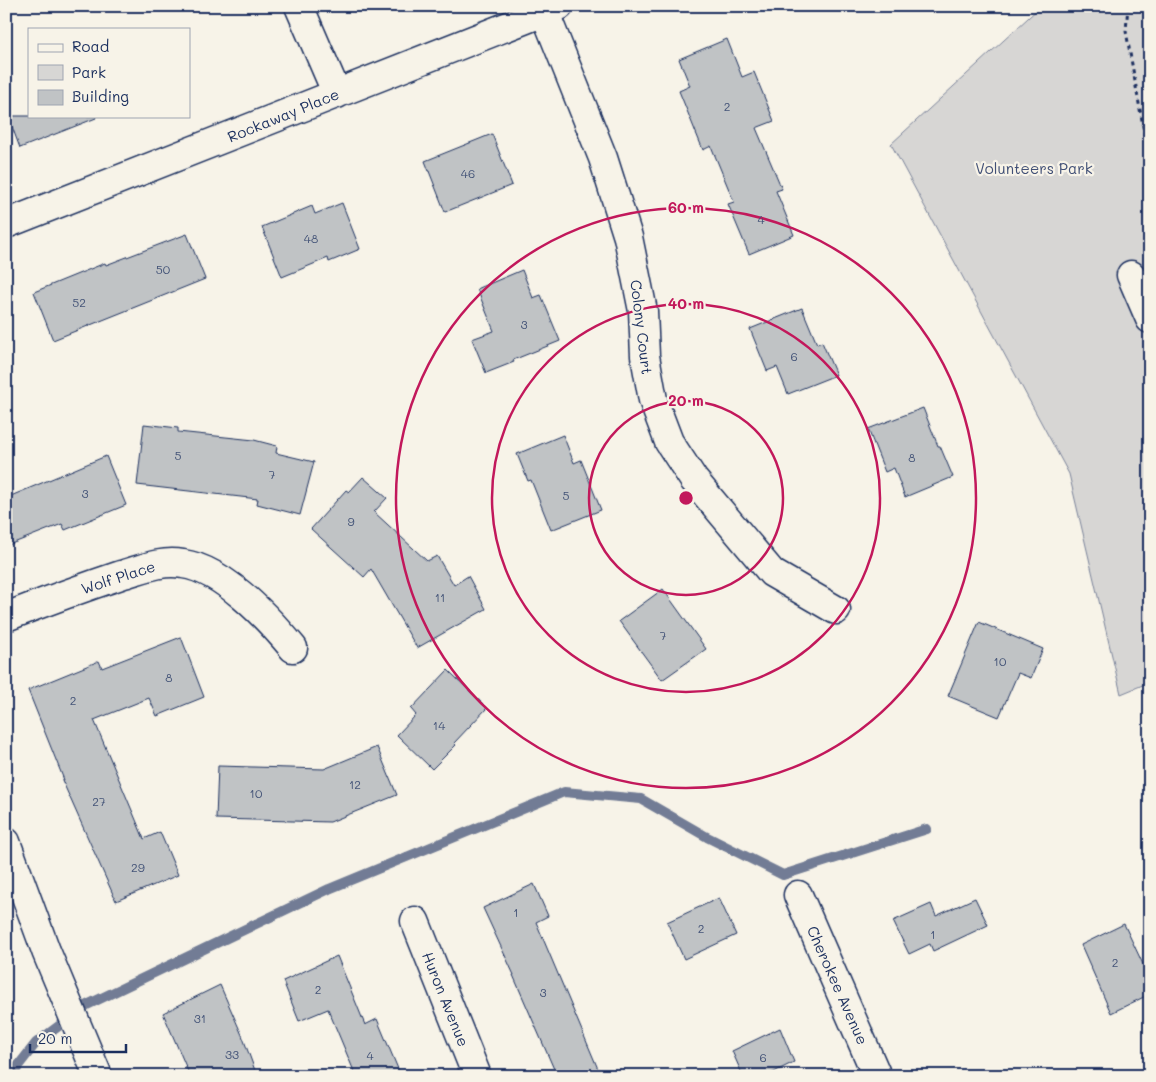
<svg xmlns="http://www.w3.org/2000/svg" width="1156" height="1082" viewBox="0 0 1156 1082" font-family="Mali,sans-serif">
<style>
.green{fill:#d7d6d4;stroke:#798299}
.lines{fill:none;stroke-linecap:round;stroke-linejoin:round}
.stream{stroke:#727c95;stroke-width:10}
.building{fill:#c0c3c5;stroke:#1b2f5e}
.minor-casing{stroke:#1b2f5e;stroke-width:31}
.path{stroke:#1b2f5e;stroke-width:3;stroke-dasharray:4 4;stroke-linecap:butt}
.minor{stroke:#f7f3e8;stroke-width:28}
.ring{fill:none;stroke:#c2185b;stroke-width:2.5}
.labels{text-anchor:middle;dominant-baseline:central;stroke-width:4.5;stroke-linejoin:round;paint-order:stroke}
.number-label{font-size:12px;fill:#445478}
.street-label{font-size:15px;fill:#1b2f5e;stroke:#f7f3e8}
.park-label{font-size:15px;fill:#415076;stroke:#f7f3e8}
.centre{fill:#c2185b;stroke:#f7f3e8;stroke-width:2.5}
.ring-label{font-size:15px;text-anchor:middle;font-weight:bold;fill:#c2185b;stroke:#f7f3e8;stroke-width:4.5;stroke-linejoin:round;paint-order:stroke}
</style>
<rect width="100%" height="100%" fill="#f7f3e8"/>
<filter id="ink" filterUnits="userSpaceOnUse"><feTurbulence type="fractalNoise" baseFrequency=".02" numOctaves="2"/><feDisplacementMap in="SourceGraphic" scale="10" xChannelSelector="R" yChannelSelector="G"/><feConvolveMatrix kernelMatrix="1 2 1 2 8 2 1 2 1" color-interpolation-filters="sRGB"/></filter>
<g filter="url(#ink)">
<!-- green -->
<path class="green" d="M 1041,6 L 1150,6 L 1150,682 L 1121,694 L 1069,474 L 891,144 Z"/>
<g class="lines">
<!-- stream -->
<path class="stream" d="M 14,1076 L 18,1066 L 36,1043 L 87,1005 L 329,889 L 564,792 L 641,799 L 707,837 L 783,875 L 927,829"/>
</g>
<!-- building -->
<path class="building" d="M 727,39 L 742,77 L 754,72 L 774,121 L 756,128 L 782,189 L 776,191 L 794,235 L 749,254 L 728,204 L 734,202 L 711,146 L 703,150 L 679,91 L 690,86 L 679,59 Z
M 8,116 L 95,116 L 96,118 L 20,148 Z
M 492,134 L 512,185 L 445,212 L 425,161 Z
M 342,203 L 360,249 L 329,262 L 328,258 L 282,277 L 262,227 L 312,206 L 315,214 Z
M 187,234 L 205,279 L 53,340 L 34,292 L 105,263 L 106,265 Z
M 522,270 L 533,298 L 541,295 L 560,341 L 513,360 L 514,362 L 486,373 L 472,339 L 494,331 L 477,289 Z
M 802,308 L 817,344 L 822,342 L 836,375 L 788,394 L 777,367 L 767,371 L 750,329 Z
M 923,408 L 938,446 L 940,446 L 953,477 L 905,497 L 894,468 L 885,472 L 868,429 Z
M 144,424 L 178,428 L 178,432 L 254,440 L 277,446 L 276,453 L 314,462 L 300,515 L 257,504 L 258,499 L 137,485 Z
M 563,435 L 574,463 L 581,460 L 601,510 L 551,530 L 531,480 L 528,481 L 517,454 Z
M 106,456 L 126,505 L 65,530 L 62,524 L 6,546 L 6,498 Z
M 363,477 L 387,498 L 374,512 L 427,561 L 437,556 L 454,585 L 468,576 L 486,609 L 417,648 L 371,569 L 364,577 L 311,529 L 346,490 L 349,492 Z
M 663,589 L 706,649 L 662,680 L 619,621 Z
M 979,622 L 1043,649 L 1031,678 L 1018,673 L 999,717 L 948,696 Z
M 181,637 L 204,697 L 157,716 L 149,698 L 94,720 L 144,839 L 160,832 L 178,875 L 116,901 L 62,780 L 64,780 L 28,690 L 99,661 L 102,668 Z
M 448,670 L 487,708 L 454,743 L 456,745 L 432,769 L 397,735 L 416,715 L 411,709 Z
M 377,747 L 397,795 L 330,822 L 216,819 L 218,766 L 324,769 Z
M 534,884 L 548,916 L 536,922 L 601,1076 L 557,1076 L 513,975 L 514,975 L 483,908 Z
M 719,898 L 736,935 L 684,959 L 667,922 Z
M 975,898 L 988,925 L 933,951 L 930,944 L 909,954 L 893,921 L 931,904 L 936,916 Z
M 1124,924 L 1150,979 L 1150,994 L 1111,1013 L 1081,945 Z
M 337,956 L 365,1025 L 377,1019 L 401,1076 L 356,1076 L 328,1009 L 299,1021 L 283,981 Z
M 220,985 L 242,1035 L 257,1076 L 190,1076 L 163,1013 Z
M 780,1028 L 794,1062 L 766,1076 L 743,1076 L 732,1051 Z"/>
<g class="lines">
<defs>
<path id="minor" d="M 299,6 L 337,94
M 545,13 L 603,158 L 628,237 L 643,311 L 645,356 L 653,400 L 669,442 L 694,480 L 772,573 L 836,610
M 6,224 L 559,6
M 1131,275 L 1150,319
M 6,617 C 44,602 82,588 121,575 C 142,569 161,560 183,564 C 222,569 268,618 293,648
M 6,842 L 46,951 L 98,1076
M 798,895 L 877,1076
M 415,921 L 477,1076"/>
</defs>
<!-- minor casing -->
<use href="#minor" class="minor-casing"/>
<!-- path -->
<path class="path" d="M 1128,6 L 1126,31 L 1150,165"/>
<!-- minor -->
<use href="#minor" class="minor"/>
</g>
</g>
<!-- distance rings -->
<g class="ring">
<circle cx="686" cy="498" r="97"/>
<circle cx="686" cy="498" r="194"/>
<circle cx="686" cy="498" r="290"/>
</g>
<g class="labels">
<!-- number labels -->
<g class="number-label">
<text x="727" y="106">2</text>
<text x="468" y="173">46</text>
<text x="761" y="219">4</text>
<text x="311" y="238">48</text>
<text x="163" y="269">50</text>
<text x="79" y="302">52</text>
<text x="524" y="324">3</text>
<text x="794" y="356">6</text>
<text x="178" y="455">5</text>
<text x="912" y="457">8</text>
<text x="272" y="474">7</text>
<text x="85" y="493">3</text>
<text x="566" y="495">5</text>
<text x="351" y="521">9</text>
<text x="440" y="597">11</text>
<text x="663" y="635">7</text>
<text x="1000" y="661">10</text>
<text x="169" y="677">8</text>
<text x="73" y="700">2</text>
<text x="439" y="725">14</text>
<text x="355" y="784">12</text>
<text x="256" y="793">10</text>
<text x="99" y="801">27</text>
<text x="138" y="867">29</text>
<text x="516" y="912">1</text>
<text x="701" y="928">2</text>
<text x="933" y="934">1</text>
<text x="1115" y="962">2</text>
<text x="318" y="989">2</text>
<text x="543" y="992">3</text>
<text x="200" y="1018">31</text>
<text x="232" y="1054">33</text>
<text x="370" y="1055">4</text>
<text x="763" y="1057">6</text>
</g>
<!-- street labels -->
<g class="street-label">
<text transform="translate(283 115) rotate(-22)">Rockaway Place</text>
<text transform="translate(642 327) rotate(83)">Colony Court</text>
<text transform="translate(118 577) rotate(-18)">Wolf Place</text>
<text transform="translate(838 985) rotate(66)">Cherokee Avenue</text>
<text transform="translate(446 999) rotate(68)">Huron Avenue</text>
</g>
<!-- park labels -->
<g class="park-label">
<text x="1034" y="168">Volunteers Park</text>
</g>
</g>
<circle cx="686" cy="498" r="8" class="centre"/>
<g class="ring-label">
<text x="686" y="213">60 m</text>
<text x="686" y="309">40 m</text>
<text x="686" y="406">20 m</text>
</g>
<!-- margin -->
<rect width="1156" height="1082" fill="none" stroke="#f7f3e8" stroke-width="25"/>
<rect x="12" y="12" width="1131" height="1057" fill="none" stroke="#1b2f5e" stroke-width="2" filter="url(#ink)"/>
<!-- legend -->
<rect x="28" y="28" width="162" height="90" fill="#f7f3e8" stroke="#9fa5b1"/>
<rect x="38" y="44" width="25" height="8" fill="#f7f3e8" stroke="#9fa5b1"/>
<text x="72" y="52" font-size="15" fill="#1b2f5e">Road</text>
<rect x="38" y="65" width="25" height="15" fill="#d7d6d4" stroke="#9fa5b1"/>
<text x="72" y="78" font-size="15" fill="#1b2f5e">Park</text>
<rect x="38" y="90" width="25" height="15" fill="#c0c3c5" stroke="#9fa5b1"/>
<text x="72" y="102" font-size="15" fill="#1b2f5e">Building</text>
<!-- scale -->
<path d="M30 1044v8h96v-8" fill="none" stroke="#1b2f5e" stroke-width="2.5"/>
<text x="38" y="1044" font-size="15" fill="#1b2f5e" stroke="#f7f3e8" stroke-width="4" paint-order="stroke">20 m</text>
</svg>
